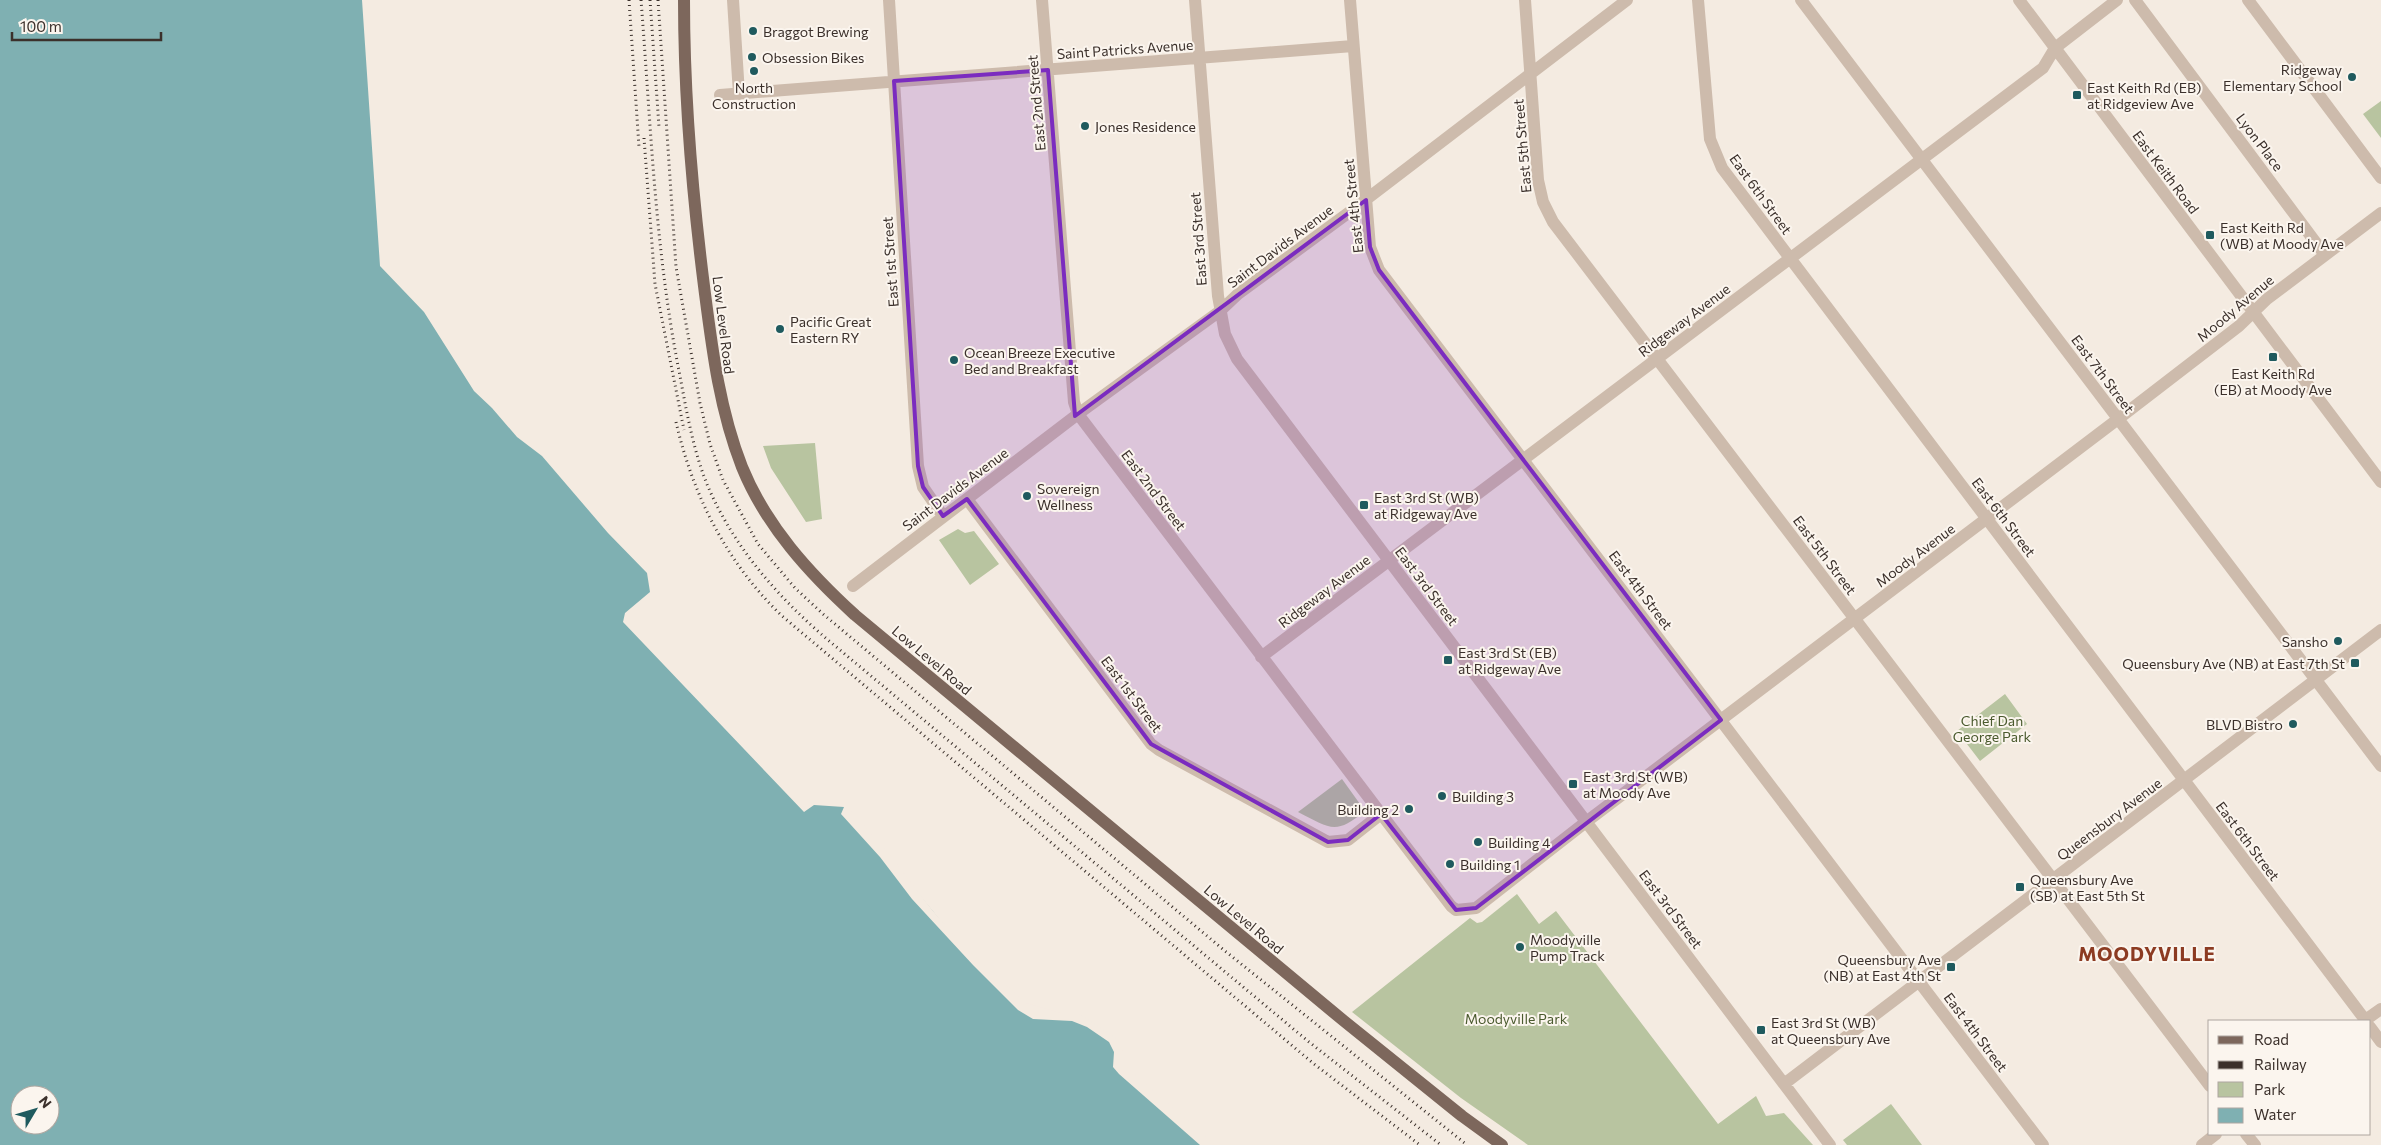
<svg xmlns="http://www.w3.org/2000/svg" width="2381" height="1145" viewBox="0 0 2381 1145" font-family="Commissioner,sans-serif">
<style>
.green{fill:#b8c4a0}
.water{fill:#7fb0b2;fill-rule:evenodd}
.pier{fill:#f4ebe1}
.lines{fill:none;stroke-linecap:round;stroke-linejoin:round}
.minor{stroke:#cdbbac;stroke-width:12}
.major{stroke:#7d675c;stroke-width:12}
.rail{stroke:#3b302b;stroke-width:3;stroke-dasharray:1 4;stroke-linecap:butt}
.marked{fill:#7b2cbf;fill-opacity:0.2;stroke:#7b2cbf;stroke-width:4;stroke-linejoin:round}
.poi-dot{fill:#1f5a5e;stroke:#fbf5ee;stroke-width:2}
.labels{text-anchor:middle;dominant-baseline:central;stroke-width:4;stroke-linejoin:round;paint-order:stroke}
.poi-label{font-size:14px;fill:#3b302b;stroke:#fbf5ee;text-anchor:start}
.street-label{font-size:14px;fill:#3b302b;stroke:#fbf5ee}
.park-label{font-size:14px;fill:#4a5a2e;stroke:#fbf5ee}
.district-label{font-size:19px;font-weight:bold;letter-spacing:1px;fill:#8c3b22;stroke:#fbf5ee}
</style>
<rect width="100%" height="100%" fill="#f4ebe1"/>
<!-- green -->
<path class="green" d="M 2381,101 L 2381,138 L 2363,114 Z
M 815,443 L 822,519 L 806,522 L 771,468 L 763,446 Z
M 958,529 L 965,533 L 974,531 L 999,564 L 970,585 L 939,540 Z
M 2005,694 L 2027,724 L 1980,761 L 1957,731 Z
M 1342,779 L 1365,811 C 1335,836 1330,828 1298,812 Z
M 1517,894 L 1539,924 L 1556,911 L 1718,1124 L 1756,1096 L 1766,1116 L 1784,1113 L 1813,1145 L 1528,1145 L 1461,1098 L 1352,1012 L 1470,918 L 1477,923 L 1482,922 Z
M 1891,1104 L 1922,1145 L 1847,1145 L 1843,1140 Z"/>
<!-- water -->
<path class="water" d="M 0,0 L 362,0 L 380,266 L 424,312 L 474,391 L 492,408 L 517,437 L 542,456 L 608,533 L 647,573 L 650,592 L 625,613 L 623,622 L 804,812 L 814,805 L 844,807 L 886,854 L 963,948 L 1025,1005 L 1035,1010 L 1077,1016 L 1115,1041 L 1122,1068 L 1213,1145 L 0,1145 ZM 20,1095 L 50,1095 L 50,1125 L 20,1125 Z"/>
<!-- pier -->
<path class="pier" d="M 844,807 L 848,807 L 888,853 L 933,911 L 964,946 L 1026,1003 L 1061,1013 L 1078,1013 L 1117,1039 L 1122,1050 L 1125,1066 L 1216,1145 L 1200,1145 L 1119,1074 L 1113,1067 L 1114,1052 L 1109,1042 L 1087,1027 L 1072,1021 L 1033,1019 L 1018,1010 L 973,965 L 912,899 L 880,857 L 841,814 Z"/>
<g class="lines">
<!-- minor -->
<path class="minor" d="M 733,0 L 739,94
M 889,0 L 918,466 L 923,487 L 943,516
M 1042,0 L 1074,402 L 1078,414 L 1451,906 L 1456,910 L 1476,908 L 1586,822 L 2126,413 L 2239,326 L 2267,299 L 2381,213
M 1195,0 L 1218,296 L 1225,334 L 1237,359 L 1830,1145
M 1350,0 L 1370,247 L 1379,270 L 2043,1145
M 1525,0 L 1538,180 L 1543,202 L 1553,222 L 2210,1086
M 1698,0 L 1710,139 L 1722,168 L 2366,1021
M 1801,0 L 2381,766
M 2019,0 L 2381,482
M 2135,0 L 2325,255
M 2248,0 L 2381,178
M 720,95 L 1353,46
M 967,499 L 1151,744 L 1159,750 L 1328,842 L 1348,840 L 1381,814
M 853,586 L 1078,414 L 1220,311 L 1238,294 L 1355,208 L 1627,0
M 1261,657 L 2043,68 L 2055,48 L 2117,0
M 2364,1021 L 2381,1009
M 2370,1027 L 2381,1042
M 1784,1084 L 2381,630
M 2246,1134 L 2255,1145
M 2202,1145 L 2216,1134"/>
<!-- major -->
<path class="major" d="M 684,0 C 684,96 692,191 704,286 C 712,348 719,408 742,467 C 766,526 809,573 855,615 L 1344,1021 L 1462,1116 L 1502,1145"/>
<!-- rail -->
<path class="rail" d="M 629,0 L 639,147
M 641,0 C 651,126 655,252 680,376 C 687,414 694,454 709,489 C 736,550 779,598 828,640 L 1309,1042 L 1441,1145
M 650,0 L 659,127
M 658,0 L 676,267 L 700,403 L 710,444 L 723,480 L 758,544 L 795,588 L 823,614 L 1225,951 L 1467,1145
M 644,138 L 655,284 L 684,430
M 676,422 C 693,496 727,563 782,616 L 1314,1064 L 1420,1145"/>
</g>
<!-- marked area -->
<path class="marked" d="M 1048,70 L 1075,416 L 1366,200 L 1370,247 L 1379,270 L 1721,720 L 1476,908 L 1456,910 L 1381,814 L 1348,840 L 1328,842 L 1151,744 L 967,499 L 943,516 L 923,487 L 918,466 L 894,81 Z"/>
<!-- markers -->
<g class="poi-dot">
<circle cx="753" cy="31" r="5"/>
<circle cx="752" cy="57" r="5"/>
<circle cx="754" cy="71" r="5"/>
<circle cx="2352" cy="77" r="5"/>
<rect x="2072" y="90" width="10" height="10" rx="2.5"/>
<circle cx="1085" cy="126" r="5"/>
<rect x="2205" y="230" width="10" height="10" rx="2.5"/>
<circle cx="780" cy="329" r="5"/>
<rect x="2268" y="352" width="10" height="10" rx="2.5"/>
<circle cx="954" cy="360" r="5"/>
<circle cx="1027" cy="496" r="5"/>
<rect x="1359" y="500" width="10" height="10" rx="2.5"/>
<circle cx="2338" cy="641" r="5"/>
<rect x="1443" y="655" width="10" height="10" rx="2.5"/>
<rect x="2350" y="658" width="10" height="10" rx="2.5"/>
<circle cx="2293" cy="724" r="5"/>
<rect x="1568" y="779" width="10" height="10" rx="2.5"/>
<circle cx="1442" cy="796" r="5"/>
<circle cx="1409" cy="809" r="5"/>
<circle cx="1478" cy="842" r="5"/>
<circle cx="1450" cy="864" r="5"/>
<rect x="2015" y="882" width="10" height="10" rx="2.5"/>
<circle cx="1520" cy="947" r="5"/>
<rect x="1946" y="962" width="10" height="10" rx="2.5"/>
<rect x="1756" y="1025" width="10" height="10" rx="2.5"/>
</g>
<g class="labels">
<!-- poi labels -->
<g class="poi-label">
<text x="763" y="31">Braggot Brewing</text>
<text x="762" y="57">Obsession Bikes</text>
<text x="2342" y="69" text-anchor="end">Ridgeway<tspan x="2342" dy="16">Elementary School</tspan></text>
<text x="754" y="87" text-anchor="middle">North<tspan x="754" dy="16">Construction</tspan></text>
<text x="2087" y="87">East Keith Rd (EB)<tspan x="2087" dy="16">at Ridgeview Ave</tspan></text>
<text x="1095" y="126">Jones Residence</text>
<text x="2220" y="227">East Keith Rd<tspan x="2220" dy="16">(WB) at Moody Ave</tspan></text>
<text x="790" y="321">Pacific Great<tspan x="790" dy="16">Eastern RY</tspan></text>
<text x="964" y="352">Ocean Breeze Executive<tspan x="964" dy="16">Bed and Breakfast</tspan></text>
<text x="2273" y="373" text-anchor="middle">East Keith Rd<tspan x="2273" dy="16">(EB) at Moody Ave</tspan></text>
<text x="1037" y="488">Sovereign<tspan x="1037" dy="16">Wellness</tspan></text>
<text x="1374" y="497">East 3rd St (WB)<tspan x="1374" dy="16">at Ridgeway Ave</tspan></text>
<text x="2328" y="641" text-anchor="end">Sansho</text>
<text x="1458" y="652">East 3rd St (EB)<tspan x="1458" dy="16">at Ridgeway Ave</tspan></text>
<text x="2345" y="663" text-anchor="end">Queensbury Ave (NB) at East 7th St</text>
<text x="2283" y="724" text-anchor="end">BLVD Bistro</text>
<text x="1583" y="776">East 3rd St (WB)<tspan x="1583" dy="16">at Moody Ave</tspan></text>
<text x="1452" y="796">Building 3</text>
<text x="1399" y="809" text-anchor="end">Building 2</text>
<text x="1488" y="842">Building 4</text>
<text x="1460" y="864">Building 1</text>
<text x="2030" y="879">Queensbury Ave<tspan x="2030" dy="16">(SB) at East 5th St</tspan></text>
<text x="1530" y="939">Moodyville<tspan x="1530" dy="16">Pump Track</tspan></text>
<text x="1941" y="959" text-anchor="end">Queensbury Ave<tspan x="1941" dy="16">(NB) at East 4th St</tspan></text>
<text x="1771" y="1022">East 3rd St (WB)<tspan x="1771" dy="16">at Queensbury Ave</tspan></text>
</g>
<!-- street labels -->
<g class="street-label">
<text transform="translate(1125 49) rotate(-4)">Saint Patricks Avenue</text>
<text transform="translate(1036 103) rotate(-95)">East 2nd Street</text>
<text transform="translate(2260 142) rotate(53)">Lyon Place</text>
<text transform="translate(1522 146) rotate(-95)">East 5th Street</text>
<text transform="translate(2166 172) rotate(53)">East Keith Road</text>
<text transform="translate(1761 194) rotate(54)">East 6th Street</text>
<text transform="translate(1353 206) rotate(-96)">East 4th Street</text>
<text transform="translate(1198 239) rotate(-94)">East 3rd Street</text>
<text transform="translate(1280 246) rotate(-37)">Saint Davids Avenue</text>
<text transform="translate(890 262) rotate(-94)">East 1st Street</text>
<text transform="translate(2235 308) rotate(-40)">Moody Avenue</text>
<text transform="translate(1684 320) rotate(-37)">Ridgeway Avenue</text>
<text transform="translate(724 325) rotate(83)">Low Level Road</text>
<text transform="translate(2103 374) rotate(53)">East 7th Street</text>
<text transform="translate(955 489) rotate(-37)">Saint Davids Avenue</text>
<text transform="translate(1154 490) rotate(53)">East 2nd Street</text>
<text transform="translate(2004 517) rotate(53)">East 6th Street</text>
<text transform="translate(1825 555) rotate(53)">East 5th Street</text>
<text transform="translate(1915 555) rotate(-37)">Moody Avenue</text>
<text transform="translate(1427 586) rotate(53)">East 3rd Street</text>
<text transform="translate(1641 590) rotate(53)">East 4th Street</text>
<text transform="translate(1324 591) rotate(-37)">Ridgeway Avenue</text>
<text transform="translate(932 660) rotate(40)">Low Level Road</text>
<text transform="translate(1132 694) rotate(53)">East 1st Street</text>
<text transform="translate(2109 819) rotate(-37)">Queensbury Avenue</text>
<text transform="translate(2248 841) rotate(53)">East 6th Street</text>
<text transform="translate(1671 909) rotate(53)">East 3rd Street</text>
<text transform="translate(1244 919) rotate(40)">Low Level Road</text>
<text transform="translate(1976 1032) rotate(53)">East 4th Street</text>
</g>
<!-- park labels -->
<g class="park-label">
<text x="1992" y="720">Chief Dan<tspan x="1992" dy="16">George Park</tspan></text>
<text x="1516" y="1018">Moodyville Park</text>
</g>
<!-- district labels -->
<g class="district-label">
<text x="2147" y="953">MOODYVILLE</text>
</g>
</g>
<!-- legend -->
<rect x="2208" y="1020" width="162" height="115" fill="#fbf5ee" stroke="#aea6a0"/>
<rect x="2218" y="1036" width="25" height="8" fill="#7d675c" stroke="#aea6a0"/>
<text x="2254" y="1045" font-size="15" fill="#3b302b">Road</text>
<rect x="2218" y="1061" width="25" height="8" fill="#3b302b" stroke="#aea6a0"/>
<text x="2254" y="1070" font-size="15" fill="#3b302b">Railway</text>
<rect x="2218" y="1082" width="25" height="15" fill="#b8c4a0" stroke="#aea6a0"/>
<text x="2254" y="1095" font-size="15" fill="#3b302b">Park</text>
<rect x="2218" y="1108" width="25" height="15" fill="#7fb0b2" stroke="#aea6a0"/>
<text x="2254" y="1120" font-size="15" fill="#3b302b">Water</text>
<!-- north arrow -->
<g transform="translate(35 1110) rotate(52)"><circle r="24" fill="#fbf5ee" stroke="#aea6a0"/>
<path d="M0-4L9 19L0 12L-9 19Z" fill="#1f5a5e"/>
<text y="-8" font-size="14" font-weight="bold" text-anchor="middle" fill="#3b302b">N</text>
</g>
<!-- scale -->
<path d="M12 32v8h149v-8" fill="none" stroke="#3b302b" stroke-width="2.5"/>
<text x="20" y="32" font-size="15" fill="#3b302b" stroke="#fbf5ee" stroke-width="4" paint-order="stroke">100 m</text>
</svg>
